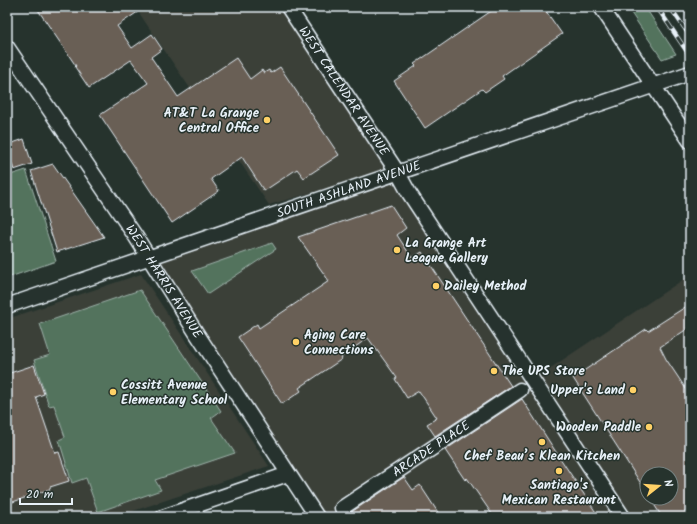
<svg xmlns="http://www.w3.org/2000/svg" width="697" height="524" viewBox="0 0 697 524" font-family="Kalam,sans-serif">
<style>
.built{fill:#3a4039;fill-rule:evenodd}
.green{fill:#53735d;stroke:#9eb2aa}
.building{fill:#695e55;stroke:#e8f1f8}
.lines{fill:none;stroke-linecap:round;stroke-linejoin:round}
.street-casing{stroke:#e8f1f8;stroke-width:17}
.street{stroke:#26332d;stroke-width:14}
.rail-casing{stroke:#e8f1f8;stroke-width:4.5}
.rail{stroke:#26332d;stroke-width:3;stroke-dasharray:9;stroke-linecap:butt}
.poi-dot{fill:#ffd166;stroke:#26332d;stroke-width:1.5}
.labels{text-anchor:middle;dominant-baseline:central;stroke-width:3;stroke-linejoin:round;paint-order:stroke}
.street-label{font-size:13px;fill:#e8f1f8;stroke:#26332d}
.poi-label{font-size:13px;font-weight:bold;fill:#e8f1f8;stroke:#26332d;text-anchor:start}
</style>
<rect width="100%" height="100%" fill="#26332d"/>
<filter id="ink" filterUnits="userSpaceOnUse"><feTurbulence type="fractalNoise" baseFrequency=".025" numOctaves="2"/><feDisplacementMap in="SourceGraphic" scale="8" xChannelSelector="R" yChannelSelector="G"/><feConvolveMatrix kernelMatrix="1 2 1 2 8 2 1 2 1" color-interpolation-filters="sRGB"/></filter>
<g filter="url(#ink)">
<!-- built -->
<path class="built" d="M 135,7 L 279,7 L 388,171 L 269,205 Z
M 395,179 L 619,517 L 320,517 L 151,259 Z
M 141,274 L 269,466 L 115,517 L 7,517 L 7,319 Z
M 690,275 L 690,517 L 630,517 L 537,377 ZM 647,474 L 671,474 L 671,498 L 647,498 Z"/>
<!-- green -->
<path class="green" d="M 627,7 L 645,7 L 676,54 L 662,59 Z
M 26,170 L 56,261 L 7,278 L 7,176 Z
M 272,243 L 276,249 L 208,294 L 192,271 Z
M 140,290 L 221,411 L 211,418 L 235,453 L 155,480 L 161,490 L 98,512 L 86,478 L 72,483 L 59,440 L 65,437 L 54,405 L 49,406 L 34,360 L 50,355 L 40,324 Z"/>
<!-- building -->
<path class="building" d="M 36,7 L 145,7 L 117,26 L 132,48 L 152,34 L 162,49 L 151,57 L 178,97 L 236,58 L 250,79 L 262,70 L 264,73 L 269,70 L 271,73 L 280,67 L 339,155 L 304,178 L 297,169 L 264,191 L 242,157 L 211,179 L 219,191 L 172,223 L 100,115 L 148,83 L 131,60 L 89,88 L 75,67 L 76,66 Z
M 497,7 L 543,7 L 562,34 L 502,76 L 504,79 L 485,92 L 482,89 L 425,128 L 394,81 L 416,66 L 414,64 Z
M 24,139 L 32,164 L 14,170 L 7,149 L 7,145 Z
M 53,164 L 104,237 L 57,252 L 31,171 Z
M 391,205 L 406,228 L 397,235 L 412,258 L 422,252 L 511,386 L 435,436 L 427,424 L 437,418 L 419,391 L 407,398 L 395,379 L 397,378 L 368,338 L 341,357 L 342,359 L 299,388 L 301,391 L 282,404 L 238,337 L 257,324 L 259,328 L 329,281 L 298,237 Z
M 690,304 L 690,327 L 660,347 L 666,359 L 690,395 L 690,517 L 662,517 L 650,498 L 671,498 L 671,474 L 647,474 L 647,493 L 573,378 L 646,329 L 648,331 Z
M 34,365 L 44,394 L 36,397 L 55,453 L 59,452 L 69,481 L 50,487 L 50,489 L 7,504 L 7,374 Z
M 522,399 L 554,449 L 599,517 L 494,517 L 467,478 L 465,480 L 445,450 Z
M 404,477 L 413,490 L 420,485 L 441,517 L 344,517 Z"/>
<g class="lines">
<defs>
<g id="street">
<path id="s1" d="M 288,7 L 398,173 L 409,193 L 623,517"/>
<path d="M 601,7 L 690,141"/>
<path id="s2" d="M 7,47 L 136,237 L 197,334 L 317,517"/>
<path id="s3" d="M 7,306 L 690,73"/>
<path id="s4" d="M 342,508 L 520,390"/>
<path d="M 163,517 L 288,474"/>
</g>
</defs>
<!-- street casing -->
<use href="#street" class="street-casing"/>
<!-- street -->
<use href="#street" class="street"/>
<defs>
<path id="rail" d="M 657,7 L 690,56
M 670,7 L 690,36
M 684,7 L 690,16"/>
</defs>
<!-- rail casing -->
<use href="#rail" class="rail-casing"/>
<!-- rail -->
<use href="#rail" class="rail"/>
</g>
</g>
<!-- markers -->
<g class="poi-dot">
<circle cx="267" cy="120" r="4"/>
<circle cx="397" cy="250" r="4"/>
<circle cx="436" cy="286" r="4"/>
<circle cx="296" cy="342" r="4"/>
<circle cx="494" cy="371" r="4"/>
<circle cx="633" cy="390" r="4"/>
<circle cx="113" cy="392" r="4"/>
<circle cx="649" cy="427" r="4"/>
<circle cx="542" cy="442" r="4"/>
<circle cx="559" cy="471" r="4"/>
</g>
<g class="labels">
<!-- street labels -->
<g class="street-label">
<text stroke="none"><textPath href="#s1" startOffset="101">WEST CALENDAR AVENUE</textPath></text>
<text stroke="none"><textPath href="#s3" startOffset="361">SOUTH ASHLAND AVENUE</textPath></text>
<text stroke="none"><textPath href="#s2" startOffset="282">WEST HARRIS AVENUE</textPath></text>
<text stroke="none"><textPath href="#s4" startOffset="107">ARCADE PLACE</textPath></text>
</g>
<!-- poi labels -->
<g class="poi-label">
<text x="259" y="113" text-anchor="end">AT&amp;T La Grange<tspan x="259" dy="15">Central Office</tspan></text>
<text x="405" y="243">La Grange Art<tspan x="405" dy="15">League Gallery</tspan></text>
<text x="444" y="286">Dailey Method</text>
<text x="304" y="335">Aging Care<tspan x="304" dy="15">Connections</tspan></text>
<text x="502" y="371">The UPS Store</text>
<text x="121" y="385">Cossitt Avenue<tspan x="121" dy="15">Elementary School</tspan></text>
<text x="625" y="390" text-anchor="end">Upper's Land</text>
<text x="641" y="427" text-anchor="end">Wooden Paddle</text>
<text x="542" y="456" text-anchor="middle">Chef Beau’s Klean Kitchen</text>
<text x="559" y="485" text-anchor="middle">Santiago's<tspan x="559" dy="15">Mexican Restaurant</tspan></text>
</g>
</g>
<!-- margin -->
<rect width="697" height="524" fill="none" stroke="#26332d" stroke-width="24"/>
<rect x="12" y="12" width="673" height="500" fill="none" stroke="#e8f1f8" stroke-width="1.5" filter="url(#ink)"/>
<!-- north arrow -->
<g transform="translate(659 486) rotate(73)"><circle r="19" fill="#26332d" stroke="#747f7e"/>
<path d="M0-3L7 15L0 10L-7 15Z" fill="#ffd166"/>
<text y="-6" font-size="11" font-weight="bold" text-anchor="middle" fill="#e8f1f8">N</text>
</g>
<!-- scale -->
<path d="M20 498v6h52v-6" fill="none" stroke="#e8f1f8" stroke-width="2"/>
<text x="26" y="498" font-size="12" fill="#e8f1f8" stroke="#26332d" stroke-width="3" paint-order="stroke">20 m</text>
</svg>
